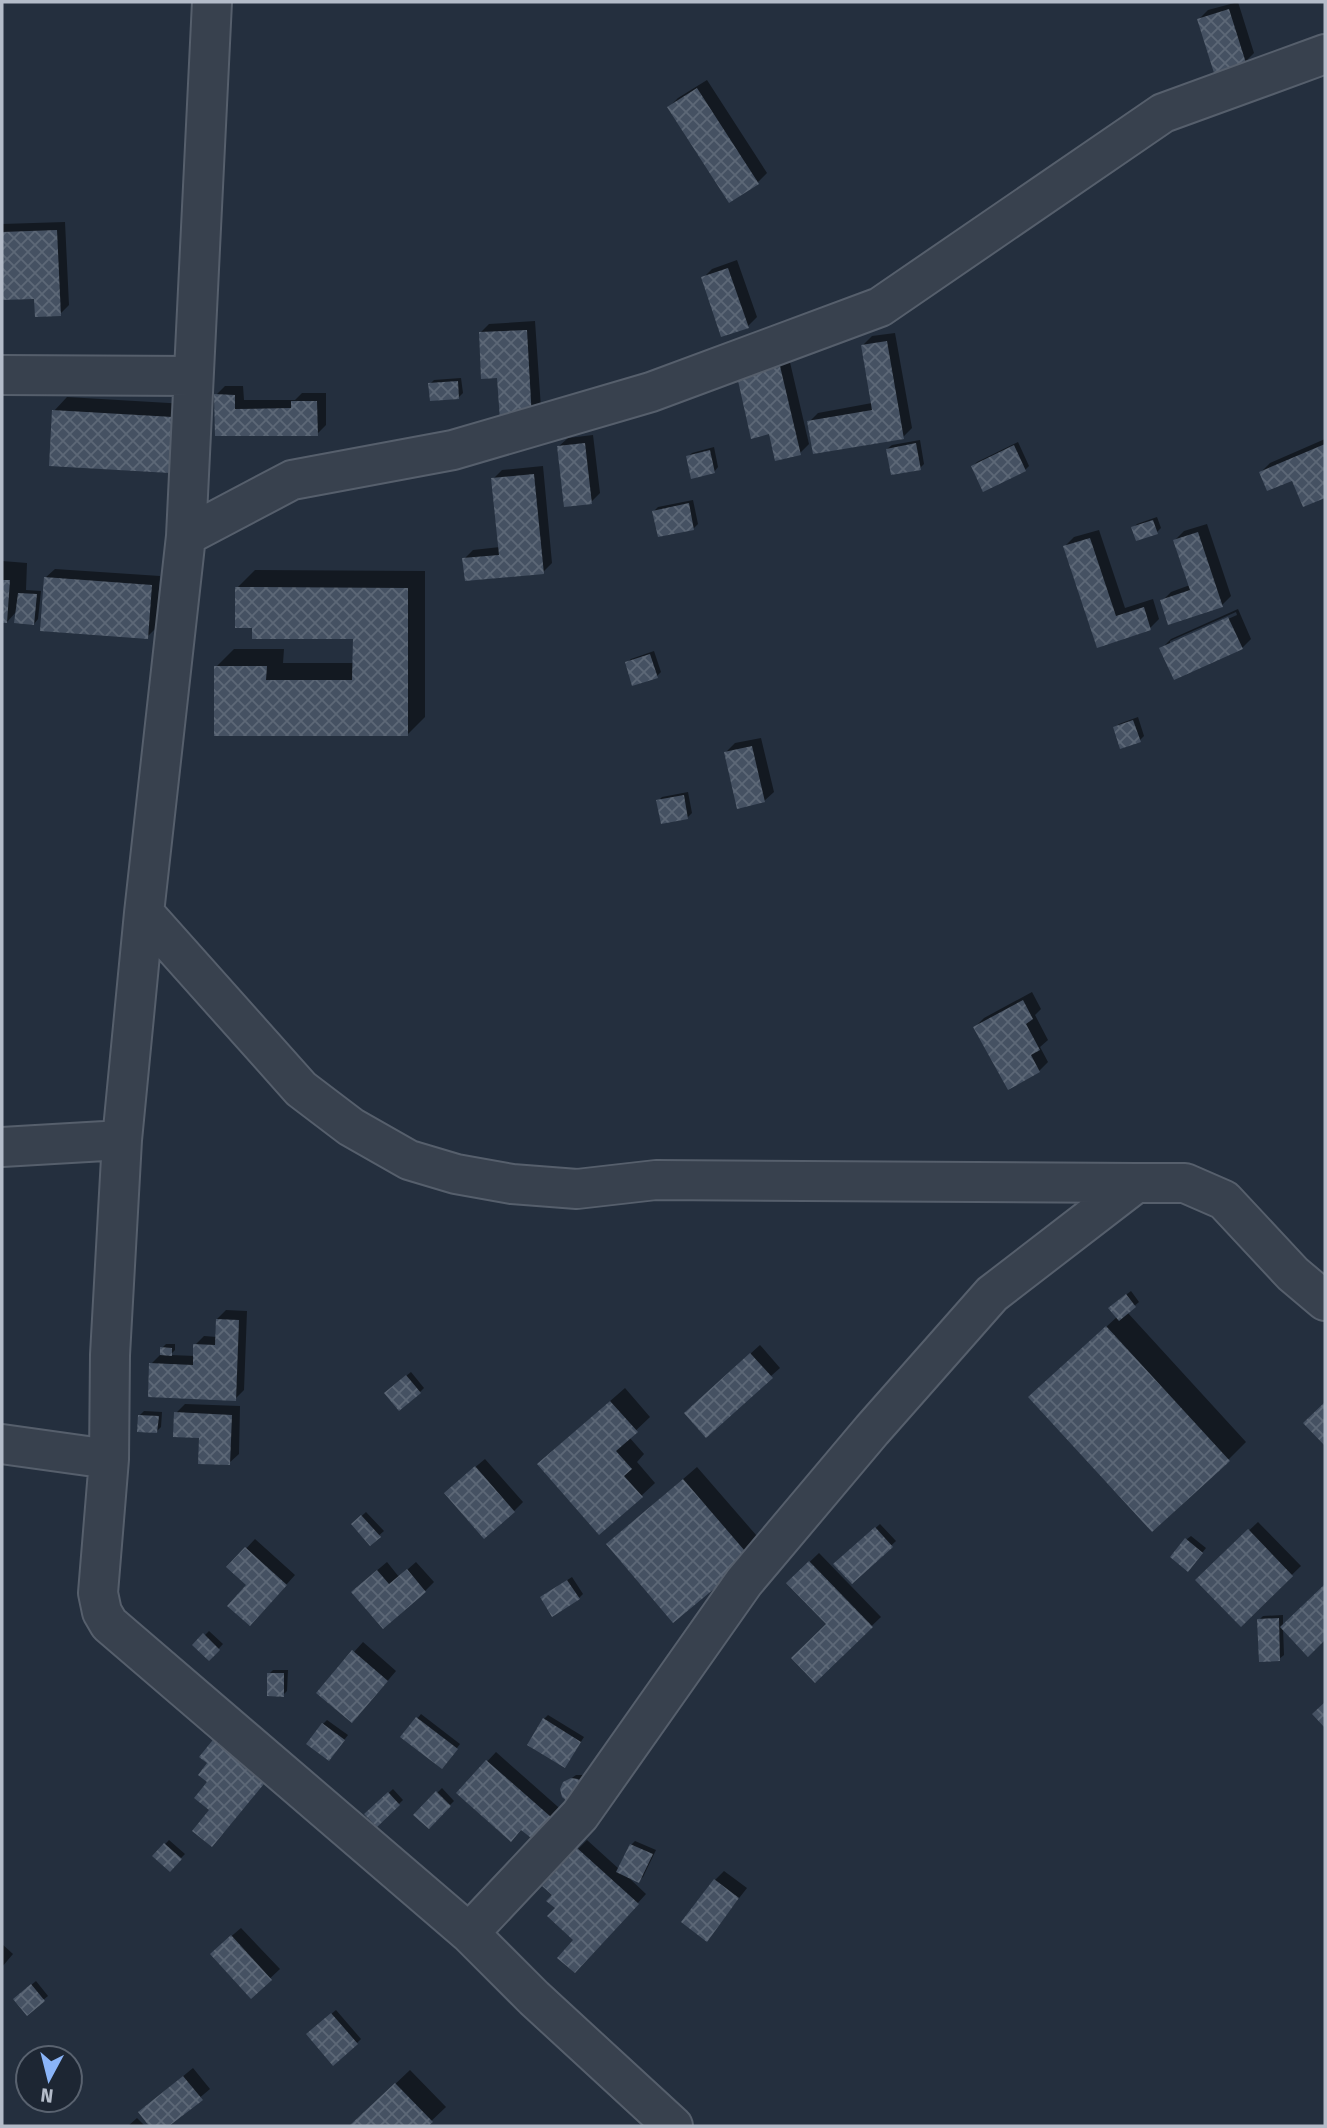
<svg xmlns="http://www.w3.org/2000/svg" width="1327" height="2128" viewBox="0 0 1327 2128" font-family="'Fira Sans',sans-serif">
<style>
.shadow{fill:#0007;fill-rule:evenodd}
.building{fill:url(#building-cross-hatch)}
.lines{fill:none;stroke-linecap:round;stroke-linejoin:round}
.street-casing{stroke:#565f6c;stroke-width:42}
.street{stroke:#38414e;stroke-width:38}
</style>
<defs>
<pattern id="building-cross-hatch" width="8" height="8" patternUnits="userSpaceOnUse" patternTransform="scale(1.75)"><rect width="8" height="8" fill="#455162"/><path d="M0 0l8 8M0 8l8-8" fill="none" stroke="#5d6877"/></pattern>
</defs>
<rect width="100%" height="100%" fill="#242f3e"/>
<!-- shadow -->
<path class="shadow" d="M 1238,2 L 1254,53 L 1245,62 L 1199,19 L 1208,10 Z
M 707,80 L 767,173 L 758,182 L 730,200 L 669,107 L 678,98 Z
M 65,222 L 69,305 L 60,314 L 36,297 L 2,298 L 2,224 Z
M 737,260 L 757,317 L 748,326 L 703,278 L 712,269 Z
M 535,321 L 541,408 L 532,417 L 499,376 L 480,333 L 489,324 Z
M 895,333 L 912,428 L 903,437 L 809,422 L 818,413 L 872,403 L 863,345 L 872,336 Z
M 789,358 L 809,444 L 800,453 L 771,432 L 739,376 Z
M 461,378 L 463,393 L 459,397 L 430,384 L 434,380 Z
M 225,386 L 243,386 L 244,400 L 295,400 L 302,393 L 326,393 L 326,425 L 317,434 L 216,435 L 216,395 Z
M 67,397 L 186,404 L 169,471 L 54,411 Z
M 593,435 L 600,493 L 591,502 L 558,447 L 568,438 Z
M 1325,439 L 1325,496 L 1304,505 L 1293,478 L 1261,472 L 1270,463 Z
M 920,440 L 924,464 L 920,468 L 887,449 L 892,445 Z
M 1018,442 L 1029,466 L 1025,470 L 973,466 L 977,462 Z
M 714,447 L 718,467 L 714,472 L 688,457 L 692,453 Z
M 543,466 L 552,563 L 543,572 L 464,559 L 473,550 L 500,547 L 493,479 L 502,470 Z
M 693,500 L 698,524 L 694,528 L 654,511 L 658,507 Z
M 1157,517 L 1161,528 L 1157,532 L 1133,528 L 1137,524 Z
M 1207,524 L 1231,596 L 1222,605 L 1162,601 L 1171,592 L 1190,585 L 1175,540 L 1184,531 Z
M 1099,530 L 1125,608 L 1153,599 L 1159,619 L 1150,628 L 1099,646 L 1065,546 L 1074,537 Z
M 2,561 L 27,563 L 26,590 L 41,591 L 38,619 L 34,624 L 17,611 L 7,622 L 2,621 Z
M 55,569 L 160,576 L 156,628 L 147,637 L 45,578 Z
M 255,570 L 425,571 L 425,717 L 407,735 L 216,667 L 234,649 L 284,649 L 283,663 L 354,663 L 354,637 L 254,626 L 237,588 Z
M 1238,609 L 1251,639 L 1242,648 L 1162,648 L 1171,639 ZM 1236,612 L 1237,615 L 1170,645 L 1170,641 Z
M 654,651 L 661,672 L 657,676 L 627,663 L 631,659 Z
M 1138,717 L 1144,736 L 1140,740 L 1115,728 L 1119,724 Z
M 761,738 L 774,792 L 764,801 L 726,752 L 735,743 Z
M 688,792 L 692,813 L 688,817 L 658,801 L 662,797 Z
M 1032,992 L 1041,1009 L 1035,1015 L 1048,1040 L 1040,1047 L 1048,1062 L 1039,1071 L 1009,1087 L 975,1027 L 984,1018 Z
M 1131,1291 L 1139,1302 L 1127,1312 L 1246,1442 L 1228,1460 L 1048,1380 L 1117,1317 L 1114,1304 Z
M 226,1310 L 247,1311 L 244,1390 L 235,1399 L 151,1364 L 160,1355 L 162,1348 L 166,1344 L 175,1344 L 175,1350 L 170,1355 L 195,1356 L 195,1345 L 204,1336 L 217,1337 L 217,1319 Z
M 760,1345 L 780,1368 L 771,1376 L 695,1404 Z
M 411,1372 L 424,1388 L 420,1392 L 390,1389 Z
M 625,1388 L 650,1417 L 629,1437 L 644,1454 L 637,1462 L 655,1483 L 641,1496 L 553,1451 Z
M 185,1404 L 240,1406 L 239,1454 L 229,1463 L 176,1413 Z
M 144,1411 L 162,1412 L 161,1427 L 157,1431 L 140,1415 Z
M 485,1459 L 523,1502 L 514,1511 L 455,1484 Z
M 697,1467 L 763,1543 L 749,1557 L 608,1544 Z
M 366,1512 L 384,1531 L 370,1543 L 353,1524 Z
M 1258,1522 L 1301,1566 L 1241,1624 L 1197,1580 Z
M 880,1524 L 896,1541 L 852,1582 L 836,1564 Z
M 1191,1536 L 1206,1548 L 1192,1565 L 1187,1539 Z
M 255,1539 L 295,1575 L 259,1615 L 249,1585 L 229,1567 Z
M 819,1553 L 881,1617 L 815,1680 L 828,1624 L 797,1574 Z
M 387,1562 L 399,1577 L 416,1562 L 434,1582 L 425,1591 L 362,1583 Z
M 572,1577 L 583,1594 L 579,1598 L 546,1594 Z
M 1325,1586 L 1325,1638 L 1308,1654 L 1283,1628 L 1284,1655 L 1279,1659 L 1259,1620 L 1263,1616 L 1283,1615 L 1283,1627 Z
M 209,1631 L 223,1644 L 209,1659 L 195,1645 Z
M 363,1642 L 396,1671 L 361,1712 L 318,1692 Z
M 273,1670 L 288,1670 L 287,1691 L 283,1695 L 269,1674 Z
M 421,1714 L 460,1744 L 445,1763 L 403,1736 Z
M 548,1715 L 584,1737 L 565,1766 L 544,1719 Z
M 327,1720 L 348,1735 L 333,1754 L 323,1724 Z
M 496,1752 L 566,1814 L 522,1828 L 458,1793 Z
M 576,1775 L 583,1775 L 587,1780 L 581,1798 L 565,1783 Z
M 442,1788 L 454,1801 L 429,1826 L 416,1814 Z
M 393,1789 L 403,1800 L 377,1825 L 366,1814 Z
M 169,1840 L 185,1854 L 170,1869 L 155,1855 Z
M 587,1840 L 619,1869 L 631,1845 L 635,1841 L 656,1850 L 643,1877 L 638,1881 L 627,1876 L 646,1894 L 584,1962 L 575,1940 L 557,1908 L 578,1849 Z
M 724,1871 L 747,1888 L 707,1939 L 715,1880 Z
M 241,1928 L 280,1969 L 251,1996 L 221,1945 Z
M 2,1944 L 13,1954 L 2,1967 Z
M 36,1981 L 48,1996 L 27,2013 L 19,1995 Z
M 336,2010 L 361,2039 L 357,2043 L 312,2030 Z
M 193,2068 L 210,2089 L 166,2126 L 152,2126 L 140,2112 Z
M 410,2070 L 446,2107 L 426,2126 L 351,2126 Z
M 137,2118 L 145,2126 L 128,2126 Z"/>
<!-- building -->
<path class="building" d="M 1229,9 L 1246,63 L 1214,73 L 1197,19 Z
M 697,88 L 759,184 L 729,203 L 667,107 Z
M 57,230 L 61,316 L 35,317 L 34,299 L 2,300 L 2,232 Z
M 728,268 L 749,328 L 721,337 L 701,277 Z
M 527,330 L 532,419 L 500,420 L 497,378 L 481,379 L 479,332 Z
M 887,341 L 904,439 L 813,454 L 807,421 L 872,410 L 861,345 Z
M 780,366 L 801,455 L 775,461 L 769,434 L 751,439 L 737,376 Z
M 458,381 L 459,399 L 430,401 L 428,383 Z
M 214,394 L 235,395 L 235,409 L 291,408 L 291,401 L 317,401 L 318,436 L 215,436 Z
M 52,410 L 173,417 L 170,473 L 49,466 Z
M 585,443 L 592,504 L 564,507 L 557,446 Z
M 916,443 L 921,470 L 891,475 L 886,449 Z
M 1325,444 L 1325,498 L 1303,507 L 1292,481 L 1267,491 L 1259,472 Z
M 1014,445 L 1026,471 L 983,492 L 971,466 Z
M 710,450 L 715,473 L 691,479 L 686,456 Z
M 534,474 L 544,574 L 465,581 L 462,558 L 499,555 L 491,478 Z
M 689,503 L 694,530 L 658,537 L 652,511 Z
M 1153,520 L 1158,534 L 1136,541 L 1131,527 Z
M 1198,532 L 1223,607 L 1168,625 L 1160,600 L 1190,590 L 1173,540 Z
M 1090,538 L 1116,616 L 1144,607 L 1151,630 L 1097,648 L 1063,546 Z
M 44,577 L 152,585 L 148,639 L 40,631 Z
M 2,580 L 10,580 L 7,623 L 2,623 Z
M 235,587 L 408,588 L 408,736 L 214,736 L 214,666 L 267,666 L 266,680 L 352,680 L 353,639 L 252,639 L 252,628 L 235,628 Z
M 18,593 L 37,594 L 34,625 L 14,623 Z
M 1228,617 L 1243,649 L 1174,680 L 1159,648 Z
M 650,654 L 658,678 L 632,686 L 625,662 Z
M 1133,720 L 1141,742 L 1120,749 L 1113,727 Z
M 752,746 L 765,802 L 737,809 L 724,752 Z
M 684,795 L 688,819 L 661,824 L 656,800 Z
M 1023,1000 L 1033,1019 L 1026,1024 L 1040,1050 L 1031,1055 L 1040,1072 L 1008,1090 L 973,1027 Z
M 1126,1294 L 1136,1307 L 1119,1321 L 1108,1308 Z
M 216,1319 L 239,1320 L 236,1401 L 148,1397 L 149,1363 L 193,1365 L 193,1344 L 215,1345 Z
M 1106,1326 L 1230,1461 L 1152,1532 L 1028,1397 Z
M 160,1347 L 172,1348 L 172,1356 L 160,1355 Z
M 750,1353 L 773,1378 L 706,1438 L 684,1413 Z
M 406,1375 L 421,1393 L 399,1411 L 384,1393 Z
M 610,1401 L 638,1432 L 616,1451 L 632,1469 L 624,1476 L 643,1497 L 599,1535 L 537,1464 Z
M 1325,1402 L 1325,1446 L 1303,1423 Z
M 174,1412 L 232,1415 L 230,1465 L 198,1464 L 199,1438 L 173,1437 Z
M 138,1415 L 159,1416 L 157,1433 L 137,1432 Z
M 475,1466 L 515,1512 L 484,1539 L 444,1493 Z
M 683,1479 L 751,1558 L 673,1623 L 606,1544 Z
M 361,1515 L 381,1537 L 370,1546 L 351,1524 Z
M 875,1527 L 893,1547 L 852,1584 L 833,1564 Z
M 1248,1529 L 1293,1576 L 1241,1627 L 1195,1580 Z
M 1185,1538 L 1203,1553 L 1188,1572 L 1170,1557 Z
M 245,1547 L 287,1585 L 250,1626 L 227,1606 L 246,1585 L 226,1567 Z
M 809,1561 L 873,1627 L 815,1683 L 791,1658 L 826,1624 L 786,1583 Z
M 407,1569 L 426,1592 L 383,1629 L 351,1592 L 377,1570 L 389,1584 Z
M 567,1580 L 580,1599 L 552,1617 L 540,1597 Z
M 1324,1585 L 1325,1640 L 1308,1657 L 1280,1627 Z
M 1279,1618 L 1280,1661 L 1259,1662 L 1257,1619 Z
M 203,1633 L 220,1650 L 209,1661 L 192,1645 Z
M 352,1650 L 388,1681 L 352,1723 L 316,1693 Z
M 267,1673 L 284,1673 L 284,1697 L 267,1696 Z
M 1325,1702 L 1325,1728 L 1312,1714 Z
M 416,1717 L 458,1749 L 442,1769 L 400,1737 Z
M 543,1718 L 581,1742 L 565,1768 L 527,1745 Z
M 322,1723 L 345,1740 L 329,1761 L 306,1744 Z
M 216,1736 L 268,1779 L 212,1847 L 192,1831 L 209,1810 L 194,1798 L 207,1782 L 198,1775 L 207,1763 L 199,1757 Z
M 486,1760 L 559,1824 L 540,1845 L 521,1830 L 511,1842 L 456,1793 Z
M 571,1778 L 578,1779 L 584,1785 L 568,1802 L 562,1797 L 560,1789 L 563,1782 Z
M 436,1791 L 451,1806 L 429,1829 L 413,1815 Z
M 388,1792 L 400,1805 L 377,1827 L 364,1814 Z
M 164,1843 L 182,1859 L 170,1872 L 152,1856 Z
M 630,1844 L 653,1854 L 639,1883 L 616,1872 Z
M 577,1848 L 639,1904 L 575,1973 L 557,1958 L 573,1940 L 547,1916 L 555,1908 L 546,1901 L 552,1895 L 542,1886 Z
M 714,1879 L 739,1898 L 707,1942 L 681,1922 Z
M 231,1935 L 272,1980 L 251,1999 L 210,1954 Z
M 31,1984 L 45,2001 L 27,2016 L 13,1999 Z
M 331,2013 L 358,2044 L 333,2066 L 306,2034 Z
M 183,2076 L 203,2100 L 169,2126 L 149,2126 L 138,2112 Z
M 395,2083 L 433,2122 L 428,2126 L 349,2126 Z"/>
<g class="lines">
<defs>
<path id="street" d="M 212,2 L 186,536 L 292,480 L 453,450 L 651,392 L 880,307 L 1163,113 L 1325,54
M 2,375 L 193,376
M 186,536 L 144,913 L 122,1140 L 110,1355 L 109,1459 L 98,1593 L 102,1612 L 109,1624 L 469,1933 L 534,1998 L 673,2126
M 144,913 L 301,1089 L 351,1127 L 409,1160 L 456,1174 L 512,1184 L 577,1189 L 656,1180 L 1136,1183
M 2,1147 L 122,1140
M 2,1444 L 109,1459
M 469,1933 L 580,1815 L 744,1582 L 872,1430 L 992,1294 L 1136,1183 L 1185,1183 L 1224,1200 L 1293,1274 L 1325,1301"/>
</defs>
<!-- street casing -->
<use href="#street" class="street-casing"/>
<!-- street -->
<use href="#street" class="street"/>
</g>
<!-- border -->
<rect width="1327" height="2128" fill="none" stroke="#b4bcc9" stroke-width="7"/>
<!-- north arrow -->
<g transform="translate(49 2079) rotate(187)"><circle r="33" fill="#1d2633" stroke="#59626f" stroke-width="2"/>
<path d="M0-5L12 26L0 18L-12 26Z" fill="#8ab4f8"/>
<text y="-10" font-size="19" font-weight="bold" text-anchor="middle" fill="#b4bcc9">N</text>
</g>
</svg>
